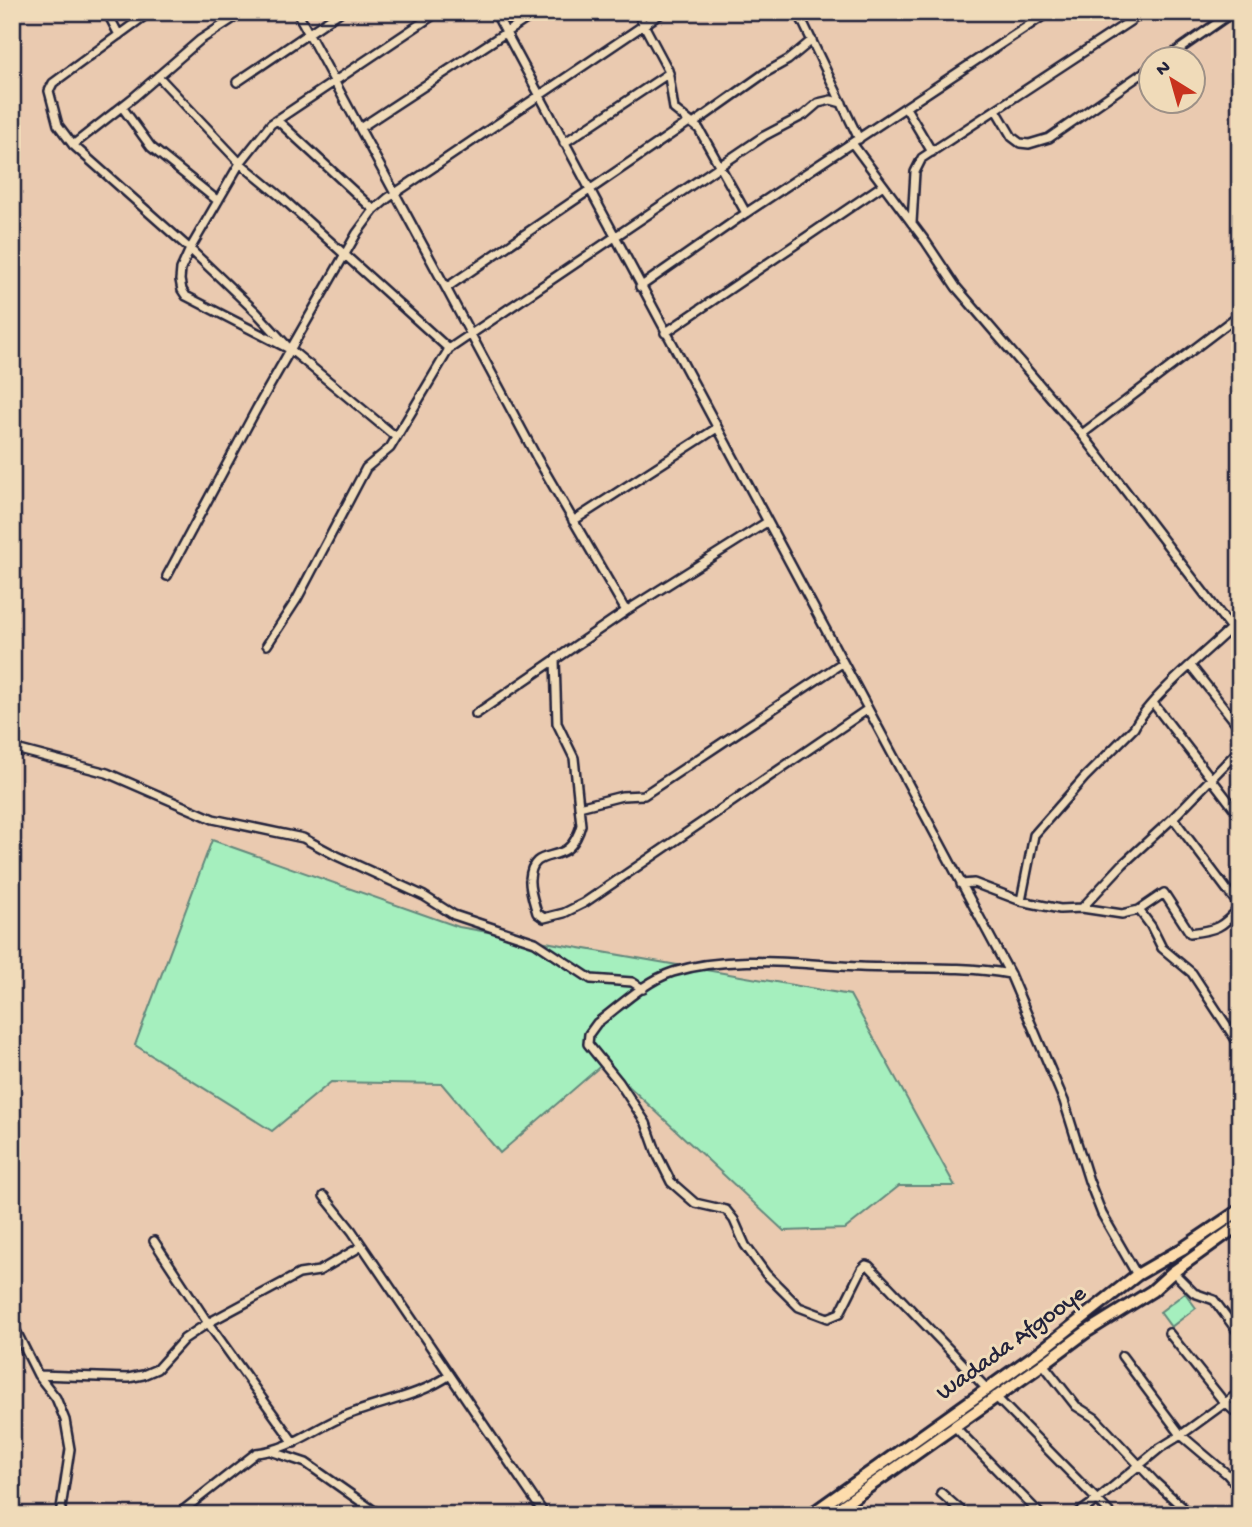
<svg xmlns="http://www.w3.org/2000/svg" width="1252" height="1527" viewBox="0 0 1252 1527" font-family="'Gochi Hand',sans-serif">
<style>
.green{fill:#a5efbe;stroke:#64887c;stroke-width:2}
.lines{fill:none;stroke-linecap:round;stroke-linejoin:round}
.minor-casing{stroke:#22223b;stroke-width:12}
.trunk-casing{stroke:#22223b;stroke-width:16}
.minor{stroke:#f0dbb9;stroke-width:7}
.trunk{stroke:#fddcac;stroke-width:10}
.labels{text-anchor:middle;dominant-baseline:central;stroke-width:6;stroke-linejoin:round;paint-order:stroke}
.street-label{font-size:24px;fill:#22223b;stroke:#f0dbb9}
</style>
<rect width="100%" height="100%" fill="#eacab0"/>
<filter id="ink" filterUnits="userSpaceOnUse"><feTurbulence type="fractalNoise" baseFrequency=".0143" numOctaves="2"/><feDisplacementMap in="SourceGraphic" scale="14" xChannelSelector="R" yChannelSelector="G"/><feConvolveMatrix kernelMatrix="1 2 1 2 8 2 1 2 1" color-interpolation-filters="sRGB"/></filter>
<g filter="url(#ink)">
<!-- green -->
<path class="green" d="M 212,840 L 459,927 L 850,995 L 955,1186 L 899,1186 L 845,1229 L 784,1231 L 604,1063 L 500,1153 L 442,1084 L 331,1082 L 272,1131 L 135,1045 Z
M 1185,1293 L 1196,1308 L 1171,1327 L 1160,1312 Z"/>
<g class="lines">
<defs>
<path id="minor" d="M 107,12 L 119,35
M 150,12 L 53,83 L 49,91 L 58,125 L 73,145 L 190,249 L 256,312 L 290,349
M 297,12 L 446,288 L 689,122
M 495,12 L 1010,974 L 1064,1101 L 1089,1181 L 1102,1214 L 1137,1275
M 637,12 L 668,70 L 674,109 L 699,129 L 746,213
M 798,12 L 859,139
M 1238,12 L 1240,14
M 1164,60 L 1233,12
M 158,76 L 240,163 L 281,197 L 449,349
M 237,82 L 340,12
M 122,107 L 151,147 L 218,201
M 906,108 L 932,152
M 996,110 L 1012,137 L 1020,143 L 1029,144 L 1049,138 L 1150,68
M 277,120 L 374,210
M 693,124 L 765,73 L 788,60 L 812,40
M 360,128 L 537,12
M 564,143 L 669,73
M 852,143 L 926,242 L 956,287 L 1082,434 L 1240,640
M 73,145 L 134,97 L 200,40 L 243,12
M 912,223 L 915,172 L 922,158 L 1144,12
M 640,287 L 746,213 L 1049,12
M 446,288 L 537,458 L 626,611
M 665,333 L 883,185
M 1082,434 L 1240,314
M 396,437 L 291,350 L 186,296 L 182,290 L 180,280 L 181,269 L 190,249 L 240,163 L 271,124 L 438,12
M 573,521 L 717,428
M 167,576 L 257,408 L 357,233 L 374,210 L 388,198 L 663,12
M 267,645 L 297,599 L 366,468 L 390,448 L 449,349 L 764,136 L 804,115 L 818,103 L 831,100 L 842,103
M 555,660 L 557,723 L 574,758 L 581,825 C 579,833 574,844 567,849 C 552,860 532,851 530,879 C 529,889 534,902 537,913 L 544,918 L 564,913 L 584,903 L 868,709
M 1191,666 L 1240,728
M 1153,703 L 1240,816
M 476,714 L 626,611 L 767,522
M 12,748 L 107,773 L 213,819 L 303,838 L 335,855 L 424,896 L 454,915 L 535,942 L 591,979 L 632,982 L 643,989
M 579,807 L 622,796 L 644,795 L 842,663
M 961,884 L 974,883 L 1021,901 L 1060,909 L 1082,908 L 1122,914 L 1139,910 L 1164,893 L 1190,933 C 1216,930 1222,928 1240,907 L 1173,818
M 1021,901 L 1034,835 L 1085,777 L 1134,728 C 1150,697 1204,654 1231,628
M 1082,908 L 1123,864 L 1173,818 L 1240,749
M 1139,910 L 1151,926 L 1162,948 L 1192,973 L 1240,1046
M 324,1196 L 352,1231 L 545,1515
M 154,1241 L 208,1323 L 294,1443
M 1173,1272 L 1194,1293 L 1214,1300 L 1240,1335
M 12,1323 L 38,1375 L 56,1398 L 65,1420 L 70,1449 L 60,1515
M 1169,1333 L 1224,1402 L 1240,1416
M 1122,1356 L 1181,1435 L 1240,1392
M 1043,1364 L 1076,1406 L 1095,1418 L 1154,1481 L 1191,1515
M 38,1375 L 128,1378 L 143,1375 L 157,1369 L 184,1339 L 208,1323 L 299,1274 L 319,1271 L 362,1246
M 987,1389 L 869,1266 L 866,1265 L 862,1269 L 840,1313 L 828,1318 L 799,1307 L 766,1274 L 745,1245 L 734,1220 L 726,1210 L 695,1203 L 671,1182 L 657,1154 L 646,1123 L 619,1082 L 588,1044 L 589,1034 L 597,1023 C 620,1006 645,981 673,972 C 733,954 798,964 860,967 C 910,969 959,965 1010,974
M 995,1396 L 1112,1515
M 954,1426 L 1041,1515
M 273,1452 L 306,1463 L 380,1515
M 941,1493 L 966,1515
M 177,1515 L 256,1453 C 289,1450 311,1431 340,1418 C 376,1402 417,1398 450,1375
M 1076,1515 L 1097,1500 L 1160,1448 L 1181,1435 L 1227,1474 L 1240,1489"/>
<path id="trunk" d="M 810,1515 L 1042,1350 L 1137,1275 L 1182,1249 L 1240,1210
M 829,1515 L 1043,1364 L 1086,1332 L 1152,1291 L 1173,1272 L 1240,1224"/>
</defs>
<!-- minor casing -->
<use href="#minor" class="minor-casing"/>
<!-- trunk casing -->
<use href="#trunk" class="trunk-casing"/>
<!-- minor -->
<use href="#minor" class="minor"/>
<!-- trunk -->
<use href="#trunk" class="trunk"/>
</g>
</g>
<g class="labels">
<!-- street labels -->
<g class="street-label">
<text transform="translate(1012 1344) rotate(-36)">Wadada Afgooye</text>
</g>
</g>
<!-- margin -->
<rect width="1252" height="1527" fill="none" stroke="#f0dbb9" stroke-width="42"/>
<rect x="21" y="21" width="1210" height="1485" fill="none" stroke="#22223b" stroke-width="2.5" filter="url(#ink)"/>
<!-- north arrow -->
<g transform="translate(1172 80) rotate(323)"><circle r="33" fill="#f0dbb9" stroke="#9e9187" stroke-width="2"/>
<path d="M0-5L12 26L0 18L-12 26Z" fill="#c8321e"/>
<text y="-10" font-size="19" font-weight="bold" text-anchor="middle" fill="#22223b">N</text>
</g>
</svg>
